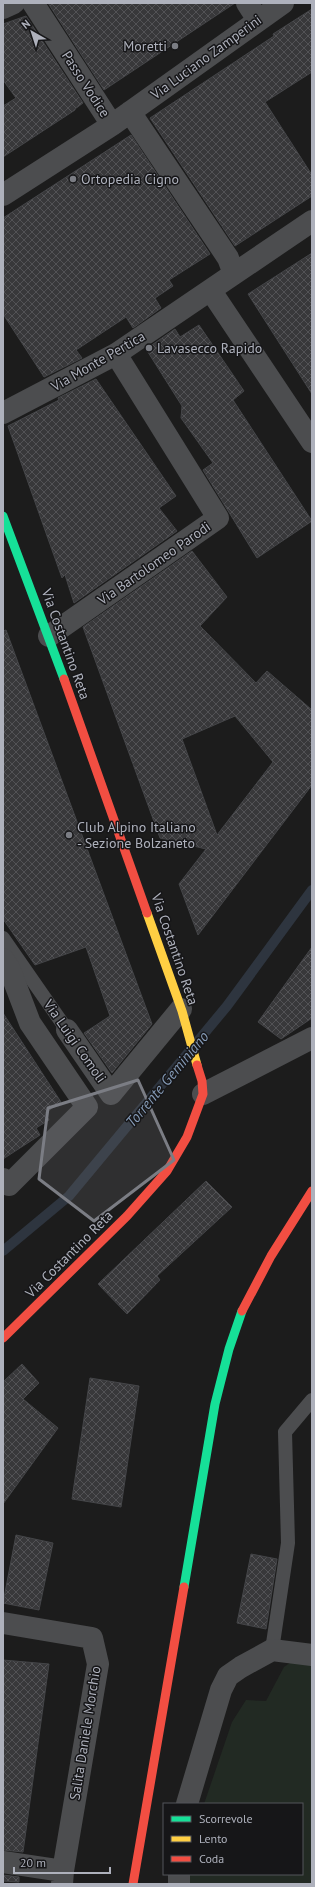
<svg xmlns="http://www.w3.org/2000/svg" width="315" height="1887" viewBox="0 0 315 1887" font-family="'PT Sans',sans-serif">
<style>
.grass{fill:#222a23}
.lines{fill:none;stroke-linecap:round;stroke-linejoin:round}
.stream{stroke:#2e353f;stroke-width:10}
.building{fill:url(#building-cross-hatch);stroke:#444548;fill-rule:evenodd}
.lane{stroke:#4c4d4f;stroke-width:14}
.street{stroke:#4c4d4f;stroke-width:22}
.fast{stroke:#16e098;stroke-width:9}
.slow{stroke:#ffcf43;stroke-width:9}
.jam{stroke:#f24e42;stroke-width:9}
.marked{fill:#7b7d84;fill-opacity:0.2;stroke:#7b7d84;stroke-width:3;stroke-linejoin:round}
.poi-dot{fill:#7b7d84;stroke:#161618;stroke-width:1.5}
.labels{text-anchor:middle;dominant-baseline:central;stroke-width:3;stroke-linejoin:round;paint-order:stroke}
.poi-label{font-size:14px;fill:#aeb1bc;stroke:#161618;text-anchor:start}
.street-label{font-size:14px;fill:#aeb1bc;stroke:#161618}
.water-label{font-size:15px;font-style:italic;fill:#859bb7;stroke:#161618}
</style>
<defs>
<pattern id="building-cross-hatch" width="8" height="8" patternUnits="userSpaceOnUse"><rect width="8" height="8" fill="#38383a"/><path d="M0 0l8 8M0 8l8-8" fill="none" stroke="#525255"/></pattern>
</defs>
<rect width="100%" height="100%" fill="#1c1c1c"/>
<!-- grass -->
<path class="grass" d="M 294,1660 L 312,1662 L 312,1884 L 189,1884 L 189,1874 L 302,1874 L 302,1804 L 204,1804 L 232,1722 L 246,1700 L 266,1701 L 284,1667 Z"/>
<g class="lines">
<!-- stream -->
<path class="stream" d="M 3,1251 L 69,1196 L 227,1006 L 312,890"/>
</g>
<!-- building -->
<path class="building" d="M 48,3 L 235,3 L 104,90 Z
M 312,9 L 312,72 L 265,102 L 312,175 L 312,196 L 235,246 L 150,118 L 274,36 L 273,34 Z
M 26,16 L 83,103 L 75,109 L 75,110 L 3,157 L 3,106 L 16,98 L 3,80 L 3,24 Z
M 131,135 L 210,254 L 169,280 L 173,286 L 155,298 L 161,308 L 133,328 L 126,317 L 76,350 L 82,358 L 44,377 L 3,314 L 3,218 Z
M 312,253 L 312,394 L 248,294 Z
M 199,325 L 244,391 L 233,400 L 312,521 L 257,558 L 203,470 L 213,463 L 181,418 L 182,406 L 146,349 L 175,329 L 180,337 Z
M 96,379 L 176,496 L 159,508 L 177,531 L 74,603 L 65,575 L 62,578 L 8,426 L 59,400 L 58,398 Z
M 192,551 L 227,597 L 200,626 L 256,683 L 267,671 L 312,710 L 312,785 L 198,935 L 179,884 L 206,849 L 160,838 L 83,627 ZM 235,716 L 273,762 L 217,835 L 182,739 Z
M 6,630 L 152,1024 L 112,1073 L 84,1033 L 110,1016 L 86,947 L 35,965 L 3,919 L 3,631 Z
M 312,947 L 312,1018 L 281,1039 L 258,1022 Z
M 3,1013 L 61,1102 L 45,1113 L 49,1120 L 36,1128 L 40,1135 L 3,1159 Z
M 206,1181 L 232,1207 L 157,1276 L 160,1280 L 127,1314 L 98,1284 Z
M 22,1364 L 39,1383 L 23,1399 L 58,1428 L 3,1504 L 3,1382 Z
M 90,1378 L 139,1386 L 121,1507 L 72,1499 Z
M 16,1535 L 53,1543 L 39,1610 L 3,1603 Z
M 251,1554 L 277,1559 L 266,1629 L 237,1623 Z
M 3,1660 L 49,1664 L 23,1852 L 3,1850 Z
M 3,1875 L 19,1877 L 19,1882 L 3,1881 Z"/>
<g class="lines">
<!-- lane -->
<path class="lane" d="M 3,938 L 67,1030
M 272,1650 L 288,1543 L 285,1432 L 312,1400"/>
<!-- street -->
<path class="street" d="M 33,3 L 112,125
M 247,3 L 258,20
M 3,8 L 14,3
M 130,112 L 228,258 L 234,274
M 3,195 L 112,125 L 283,3
M 211,291 L 312,442
M 3,413 L 116,354 L 312,221
M 49,636 L 218,518 L 116,354
M 3,959 L 9,968 L 30,1023 L 87,1107 L 9,1185 L 3,1179
M 67,1030 L 111,1094 L 181,1009
M 203,1094 L 312,1038
M 3,1623 L 92,1638 L 98,1664 L 63,1871 L 62,1884
M 187,1804 L 221,1690 L 228,1676 L 241,1667 L 272,1650 L 312,1655
M 3,1862 L 63,1871
M 179,1874 L 179,1884"/>
<!-- fast -->
<path class="fast" d="M 3,516 L 64,679
M 184,1587 L 215,1404 L 229,1349 L 242,1311"/>
<!-- slow -->
<path class="slow" d="M 147,913 L 182,1011 L 197,1065"/>
<!-- jam -->
<path class="jam" d="M 64,679 L 147,913
M 242,1311 L 271,1256 L 312,1191
M 3,1338 L 127,1216 L 167,1171 L 187,1137 L 203,1094 L 202,1081 L 197,1065
M 133,1884 L 184,1587"/>
</g>
<!-- marked area -->
<path class="marked" d="M 138,1080 L 174,1160 L 94,1221 L 39,1179 L 48,1108 Z"/>
<!-- markers -->
<g class="poi-dot">
<circle cx="175" cy="46" r="4"/>
<circle cx="73" cy="179" r="4"/>
<circle cx="149" cy="348" r="4"/>
<circle cx="69" cy="835" r="4"/>
</g>
<g class="labels">
<!-- poi labels -->
<g class="poi-label">
<text x="167" y="46" text-anchor="end">Moretti</text>
<text x="81" y="179">Ortopedia Cigno</text>
<text x="157" y="348">Lavasecco Rapido</text>
<text x="77" y="827">Club Alpino Italiano<tspan x="77" dy="16">- Sezione Bolzaneto</tspan></text>
</g>
<!-- street labels -->
<g class="street-label">
<text transform="translate(206 57) rotate(-36)">Via Luciano Zamperini</text>
<text transform="translate(86 84) rotate(57)">Passo Vodice</text>
<text transform="translate(98 361) rotate(-30)">Via Monte Pertica</text>
<text transform="translate(154 563) rotate(-35)">Via Bartolomeo Parodi</text>
<text transform="translate(66 644) rotate(70)">Via Costantino Reta</text>
<text transform="translate(175 949) rotate(71)">Via Costantino Reta</text>
<text transform="translate(75 1041) rotate(55)">Via Luigi Comoli</text>
<text transform="translate(69 1254) rotate(-45)">Via Costantino Reta</text>
<text transform="translate(85 1733) rotate(-81)">Salita Daniele Morchio</text>
</g>
<!-- water labels -->
<g class="water-label">
<text transform="translate(167 1079) rotate(-50)">Torrente Geminiano</text>
</g>
</g>
<!-- border -->
<rect width="315" height="1887" fill="none" stroke="#aeb1bc" stroke-width="8"/>
<!-- legend -->
<rect x="163" y="1803" width="140" height="72" fill="#161618" stroke="#53545a"/>
<rect x="171" y="1816" width="20" height="6" fill="#16e098" stroke="#53545a"/>
<text x="199" y="1823" font-size="12" fill="#aeb1bc">Scorrevole</text>
<rect x="171" y="1836" width="20" height="6" fill="#ffcf43" stroke="#53545a"/>
<text x="199" y="1843" font-size="12" fill="#aeb1bc">Lento</text>
<rect x="171" y="1856" width="20" height="6" fill="#f24e42" stroke="#53545a"/>
<text x="199" y="1863" font-size="12" fill="#aeb1bc">Coda</text>
<!-- north arrow -->
<g transform="translate(32 32) rotate(321)" stroke="#161618" stroke-width="3" paint-order="stroke">
<path d="M0-3L7 15L0 10L-7 15Z" fill="#aeb1bc"/>
<text y="-6" font-size="11" font-weight="bold" text-anchor="middle" fill="#aeb1bc">N</text>
</g>
<!-- scale -->
<path d="M14 1867v6h96v-6" fill="none" stroke="#aeb1bc" stroke-width="2"/>
<text x="20" y="1867" font-size="12" fill="#aeb1bc" stroke="#161618" stroke-width="3" paint-order="stroke">20 m</text>
</svg>
